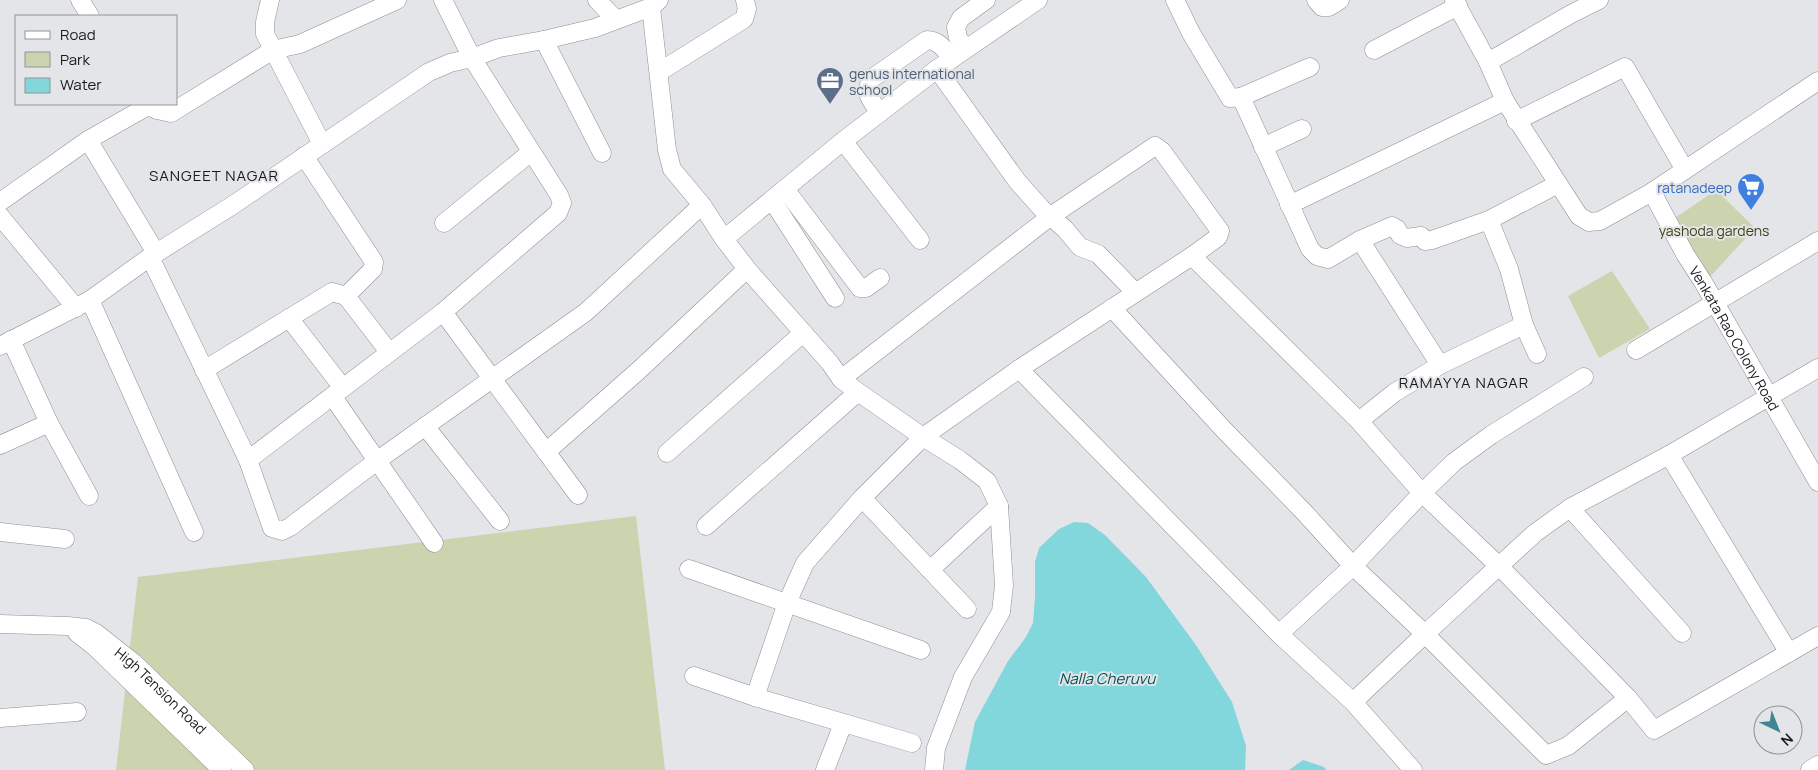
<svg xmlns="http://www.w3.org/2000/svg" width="1818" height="770" viewBox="0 0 1818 770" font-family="Manrope,sans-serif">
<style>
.green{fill:#ccd3af}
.water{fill:#82d7dd}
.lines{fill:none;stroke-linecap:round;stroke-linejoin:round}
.minor-casing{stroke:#8e9092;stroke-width:19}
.minor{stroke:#fff;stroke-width:18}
.labels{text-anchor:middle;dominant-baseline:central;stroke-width:4;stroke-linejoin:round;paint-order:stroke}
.service-label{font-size:14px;fill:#4e5e75;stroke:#e3e5e8;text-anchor:start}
.shop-label{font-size:14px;fill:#366cbe;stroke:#e3e5e8;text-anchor:end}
.park-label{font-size:14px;fill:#3d4314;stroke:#e3e5e8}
.street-label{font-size:14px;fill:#191a1b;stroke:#e3e5e8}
.neighbourhood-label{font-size:15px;letter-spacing:1px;fill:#191a1b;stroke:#e3e5e8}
.water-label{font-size:15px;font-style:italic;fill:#005156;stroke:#e3e5e8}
</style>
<rect width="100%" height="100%" fill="#e3e5e8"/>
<!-- green -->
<path class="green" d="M 1716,190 L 1755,228 L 1708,279 L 1675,218 Z
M 1612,271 L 1650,329 L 1599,358 L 1568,296 Z
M 636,516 L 665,770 L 116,770 L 138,577 Z"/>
<!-- water -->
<path class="water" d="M 1074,522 L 1088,523 L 1105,535 L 1146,577 L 1196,645 L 1232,702 L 1246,746 L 1245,770 L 965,770 L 975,722 L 1008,661 L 1026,637 L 1033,623 L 1035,598 L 1035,562 L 1039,548 L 1059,529 Z
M 1303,760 L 1324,767 L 1326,770 L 1289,770 Z"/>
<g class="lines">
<defs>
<g id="minor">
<path d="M 80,0 L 90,16"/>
<path d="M 270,0 L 265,22 L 265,34 L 322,144"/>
<path d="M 443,0 L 472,58 L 559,195 L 562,203 L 558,213 L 443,312 L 248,460 L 272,528 L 282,531 L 290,527 L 378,460 L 586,312 L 702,205"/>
<path d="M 597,0 L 616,20"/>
<path d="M 1175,0 L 1191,33 L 1230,98 L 1241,97 L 1310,249 L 1317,256 L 1328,259 L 1360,240 L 1440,365"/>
<path d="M 1316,0 L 1322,7 L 1329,7 L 1340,0"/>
<path d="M 1454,0 L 1488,62 L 1505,101 L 1579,216 L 1589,222 L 1600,221 L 1652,192 L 1818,81"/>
<path d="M 651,7 L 667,150 L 672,169 L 702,205 L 724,239 L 843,141 L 937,69 L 1038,0"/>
<path d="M 544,40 L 602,153"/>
<path d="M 966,49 L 958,38 L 956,27 L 961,18 L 986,0"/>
<path d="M 1374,50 L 1458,6"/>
<path d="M 1488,62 L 1571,14 L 1599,0"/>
<path d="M 937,69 L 1017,181 L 1042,209 L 1065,229 L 1080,247 L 1098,254 L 1135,292"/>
<path d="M 659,72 L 744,19 L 747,9 L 745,0"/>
<path d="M 1241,97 L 1310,67"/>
<path d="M 148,106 L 157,110 L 171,113 L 273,50 L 300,44 L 397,0"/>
<path d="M 880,113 C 871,100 864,95 871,79 L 927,40 C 939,40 945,50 952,59"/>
<path d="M 1516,121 L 1625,67 L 1685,170"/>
<path d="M 88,140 L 156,253"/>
<path d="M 843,141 L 920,240"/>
<path d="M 1263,147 L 1302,129"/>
<path d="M 304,156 L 374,262 L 373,269 L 346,296"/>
<path d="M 785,189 L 860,288 L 866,288 L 880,278"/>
<path id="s1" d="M 1652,192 L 1685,254 L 1703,282 L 1818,482"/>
<path d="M 772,200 L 835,298"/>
<path d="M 0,202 L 88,140 L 148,106 L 146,104"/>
<path d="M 1289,205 L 1505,101"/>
<path d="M 0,216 L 76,308"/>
<path d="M 444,223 L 531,152"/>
<path d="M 724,239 L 747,269 L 830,363 L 841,379 L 858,392 L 923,437 L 960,460 L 987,481 L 999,506 L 1004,585 L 1001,612 L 963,677 L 936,748 L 934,770"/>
<path d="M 1360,240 L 1392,226 L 1397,229 L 1400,235 L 1407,238 L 1421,236 L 1425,241 L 1432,240 L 1489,220"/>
<path d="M 150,257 L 248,460"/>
<path d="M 90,300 L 194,532"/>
<path d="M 1112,308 L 1224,430 L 1304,512 L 1353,566 L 1425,634 L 1535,533 L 1570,508 L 1669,455 L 1818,368"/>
<path d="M 443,312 L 578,495"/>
<path d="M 289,318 L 343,388"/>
<path d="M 0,346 L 90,300 L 150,257 L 233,205 L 429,72 L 450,63 L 472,58 L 499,48 L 544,40 L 595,28 L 651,7 L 659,0"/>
<path d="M 1636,350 L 1818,241"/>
<path d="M 1537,354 L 1524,325 L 1509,269 L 1489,220 L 1558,184"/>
<path d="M 1019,369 L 1279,634 L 1353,702 L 1425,634 L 1546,755 L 1568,746 L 1628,698"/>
<path d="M 204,370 L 332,292 L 346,296 L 389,352"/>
<path d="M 841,379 L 1051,216 L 1155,146 L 1162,151 L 1220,231 L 1218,237 L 1192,256"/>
<path d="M 333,397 L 434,543"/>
<path d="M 1359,421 L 1394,393 L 1440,365 L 1524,325"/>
<path d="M 49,423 L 89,496"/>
<path d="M 425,426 L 500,521"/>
<path d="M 0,445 L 49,423 L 11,340"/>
<path d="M 546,452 L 638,371 L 747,269"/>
<path d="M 667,453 L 803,333"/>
<path d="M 1669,455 L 1789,653"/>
<path d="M 1570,508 L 1682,633"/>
<path d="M 706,526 L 858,392"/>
<path d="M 0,532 L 65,539"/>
<path d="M 689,569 L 921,650"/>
<path d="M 930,570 L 999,506"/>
<path d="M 967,609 L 862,498 L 923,437 L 1019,369 L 1192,256 L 1359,421 L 1422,493 L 1499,566 L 1628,698 L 1654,730 L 1818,636"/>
<path id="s2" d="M 0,624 L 68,626 L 86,628 L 96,633 L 134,663 L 245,770"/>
<path d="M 77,633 L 95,647 L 222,770"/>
<path d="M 1279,634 L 1353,566 L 1422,493 L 1454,462 L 1491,435 L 1584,377"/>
<path d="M 694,676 L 755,697 L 912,743"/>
<path d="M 755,697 L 787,603 L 805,563 L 862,498"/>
<path d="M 1353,702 L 1413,770"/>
<path d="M 0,718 L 77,712"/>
<path d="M 825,770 L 843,724"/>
<path d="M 1810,770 L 1818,765"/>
</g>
</defs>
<!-- minor casing -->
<use href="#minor" class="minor-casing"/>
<!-- minor -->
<use href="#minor" class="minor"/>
</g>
<!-- icons -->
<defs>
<symbol id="office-pin" viewBox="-11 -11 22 30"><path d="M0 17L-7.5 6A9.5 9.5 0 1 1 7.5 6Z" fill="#5c6f8a" stroke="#e3e5e8"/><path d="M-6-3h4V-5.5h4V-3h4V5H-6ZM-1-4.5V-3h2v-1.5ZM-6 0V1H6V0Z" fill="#fff"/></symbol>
<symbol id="supermarket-pin" viewBox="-11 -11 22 30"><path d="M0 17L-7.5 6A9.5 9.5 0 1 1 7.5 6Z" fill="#3f7fe0" stroke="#e3e5e8"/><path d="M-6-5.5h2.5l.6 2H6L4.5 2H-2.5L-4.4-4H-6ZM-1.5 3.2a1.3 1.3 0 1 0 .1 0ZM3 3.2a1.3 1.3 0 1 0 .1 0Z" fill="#fff"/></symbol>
</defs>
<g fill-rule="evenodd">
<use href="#office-pin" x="814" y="65" width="32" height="43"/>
<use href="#supermarket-pin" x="1735" y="171" width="32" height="43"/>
</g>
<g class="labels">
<!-- service labels -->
<g class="service-label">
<text x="849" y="73">genus international<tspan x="849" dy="16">school</tspan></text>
</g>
<!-- shop labels -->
<g class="shop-label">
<text x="1732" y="187">ratanadeep</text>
</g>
<!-- park labels -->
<g class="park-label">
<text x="1714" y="230">yashoda gardens</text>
</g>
<!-- street labels -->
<g class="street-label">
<text stroke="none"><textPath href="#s1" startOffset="168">Venkata Rao Colony Road</textPath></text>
<text stroke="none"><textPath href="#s2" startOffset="184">High Tension Road</textPath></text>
</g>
<!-- neighbourhood labels -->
<g class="neighbourhood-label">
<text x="214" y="175">SANGEET NAGAR</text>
<text x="1464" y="382">RAMAYYA NAGAR</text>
</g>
<!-- water labels -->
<g class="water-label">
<text x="1107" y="678">Nalla Cheruvu</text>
</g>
</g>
<!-- legend -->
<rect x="15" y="15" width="162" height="90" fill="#e3e5e8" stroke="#929496"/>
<rect x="25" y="31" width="25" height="8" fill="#ffffff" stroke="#929496"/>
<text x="60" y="40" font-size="15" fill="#191a1b">Road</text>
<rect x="25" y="52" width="25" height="15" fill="#ccd3af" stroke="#929496"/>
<text x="60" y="65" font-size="15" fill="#191a1b">Park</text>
<rect x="25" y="78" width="25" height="15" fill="#82d7dd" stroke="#929496"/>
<text x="60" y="90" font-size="15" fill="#191a1b">Water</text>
<!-- north arrow -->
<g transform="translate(1778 730) rotate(137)"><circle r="24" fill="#e3e5e8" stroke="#929496"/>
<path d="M0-4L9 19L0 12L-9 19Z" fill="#418594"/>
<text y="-8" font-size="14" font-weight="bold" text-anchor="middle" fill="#191a1b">N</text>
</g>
</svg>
